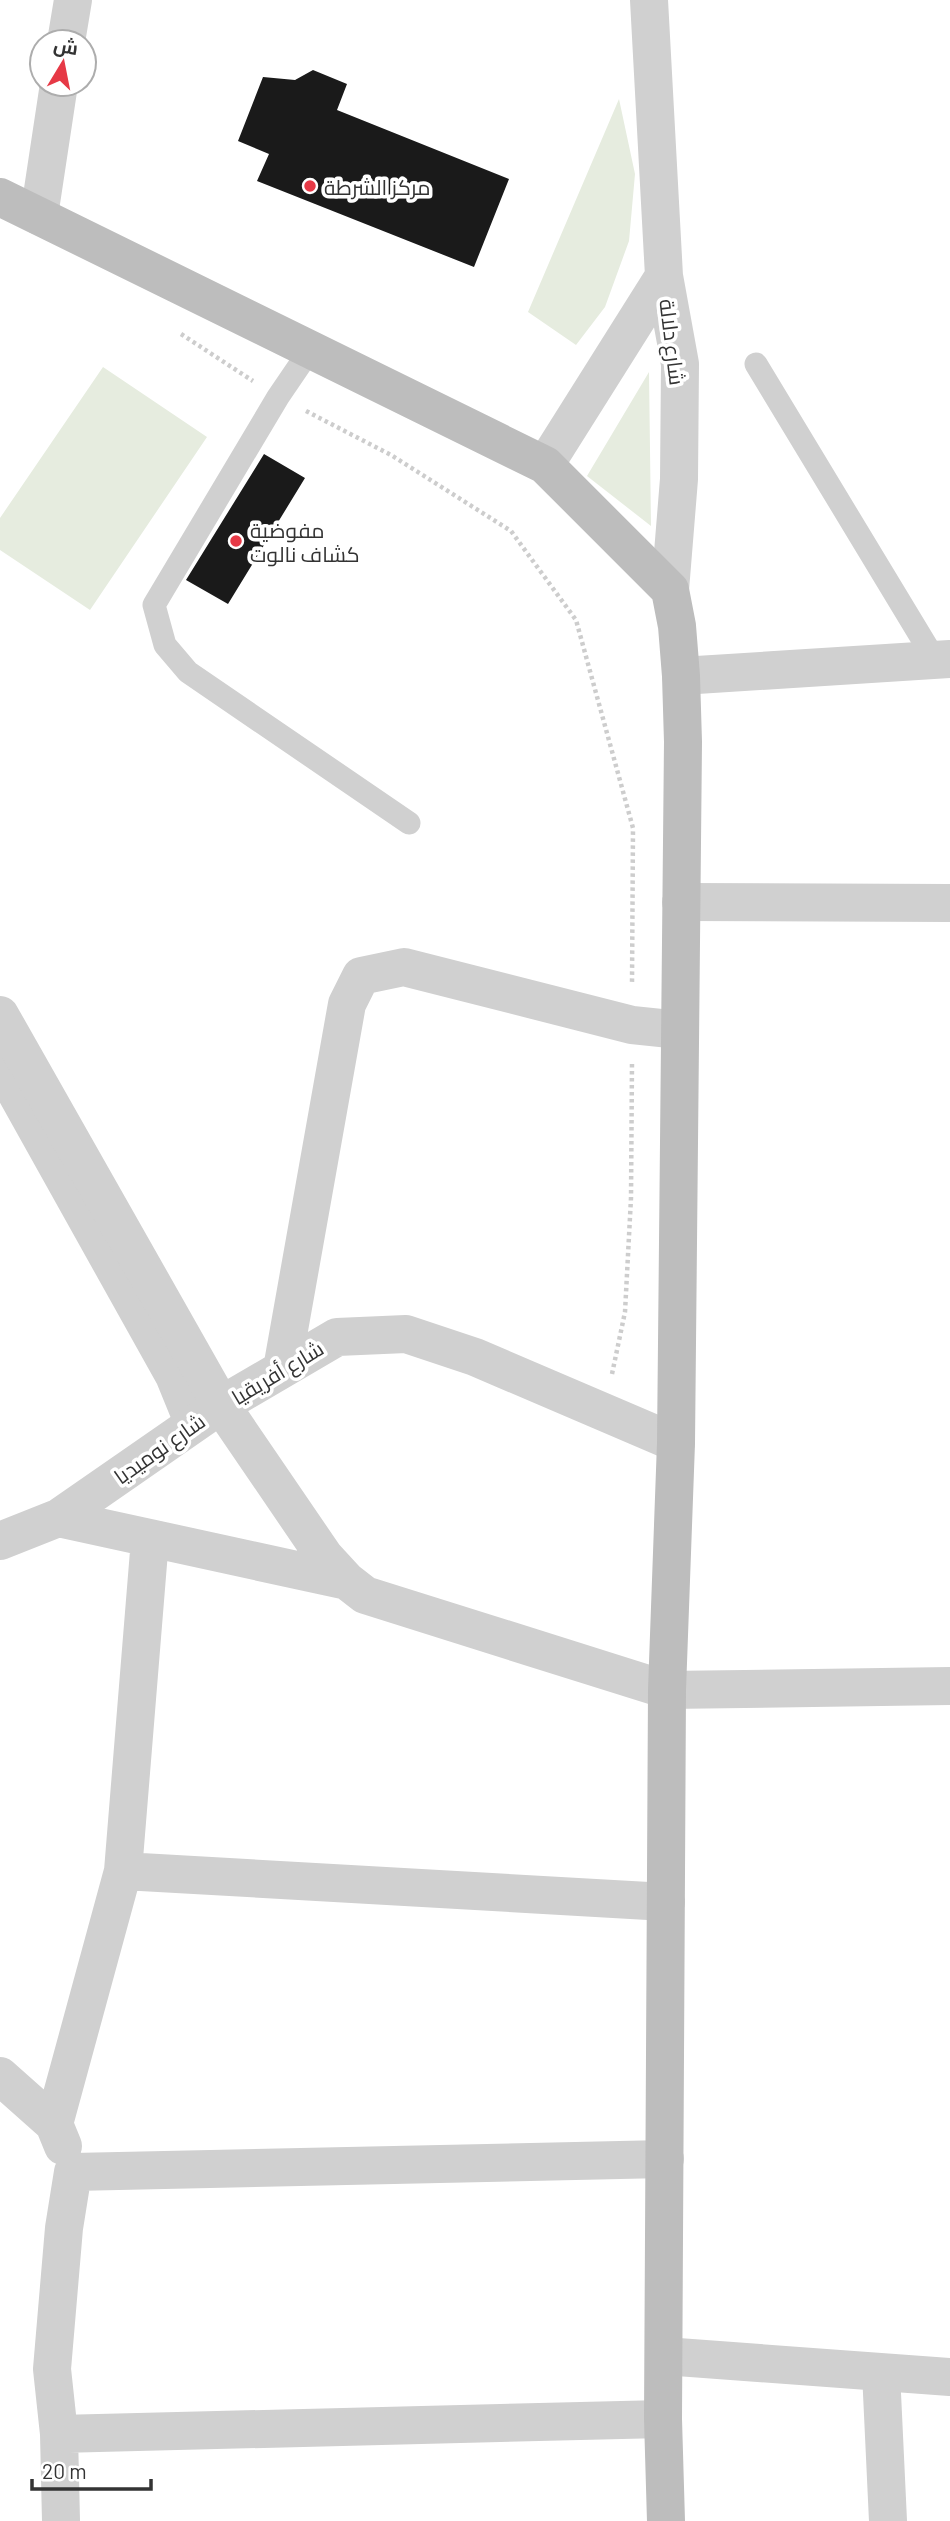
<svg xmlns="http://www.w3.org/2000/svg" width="950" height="2521" viewBox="0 0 950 2521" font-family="Barlow,Cairo,sans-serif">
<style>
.green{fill:#e6ecdf}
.building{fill:#1a1a1a}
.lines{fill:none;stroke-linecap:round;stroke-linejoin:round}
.path{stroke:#cdcdcd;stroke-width:4.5;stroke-dasharray:3.5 3.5;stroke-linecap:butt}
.service{stroke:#d0d0d0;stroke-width:23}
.pedestrian{stroke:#d0d0d0;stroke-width:33}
.minor{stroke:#d0d0d0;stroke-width:38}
.secondary{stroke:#bdbdbd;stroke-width:38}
.poi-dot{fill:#e63946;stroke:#fff;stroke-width:2.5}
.labels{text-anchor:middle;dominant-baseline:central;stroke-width:7;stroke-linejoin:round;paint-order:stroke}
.poi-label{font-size:21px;fill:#333;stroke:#fff;text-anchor:start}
.street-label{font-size:21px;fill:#333;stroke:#fff}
</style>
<rect width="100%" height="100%" fill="#fff"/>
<!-- green -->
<path class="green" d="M 619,99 L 635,174 L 629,241 L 605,307 L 576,345 L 528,312 Z
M 103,367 L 207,437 L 90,610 L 0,550 L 0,518 Z
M 649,372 L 651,526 L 587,476 Z"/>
<!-- building -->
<path class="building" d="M 313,70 L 347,84 L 337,110 L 509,179 L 474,267 L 257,181 L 269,154 L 238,141 L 263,77 L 295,80 Z
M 264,454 L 305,478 L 228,604 L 186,580 Z"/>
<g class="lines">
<!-- path -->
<path class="path" d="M 181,334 L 253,381
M 306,411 L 391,455 L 511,531 L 576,620 L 633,828 L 632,984
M 612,1374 L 625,1312 L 631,1198 L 632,1062"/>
<!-- service -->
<path class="service" d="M 310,350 L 278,397 L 154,605 L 165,645 L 188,672 L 409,823
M 756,364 L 935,660"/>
<!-- pedestrian -->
<path class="pedestrian" d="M 0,1069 L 172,1377 L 192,1426"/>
<!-- minor -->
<path class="minor" d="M 649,0 L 664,276 L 680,364 L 679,479 L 670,590
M 66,42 L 73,0
M 39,216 L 59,84
M 545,465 L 664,276
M 681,676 L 950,659
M 681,902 L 950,903
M 0,1015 L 221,1405 L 324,1556 L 347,1581 L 365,1595 L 667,1690 L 950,1686
M 282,1369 L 347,1004 L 361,976 L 404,967 L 632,1025 L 680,1030
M 58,1518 L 347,1581
M 0,1541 L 58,1518 L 221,1405 L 337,1337 L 406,1334 L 475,1357 L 676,1443
M 123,1871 L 666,1902
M 0,2076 L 54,2124 L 63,2146
M 54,2124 L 123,1871 L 150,1539
M 664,2356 L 950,2377
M 881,2372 L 888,2521
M 59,2434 L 663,2419
M 61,2521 L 59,2434 L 52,2369 L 64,2228 L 73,2172 L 665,2159"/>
<!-- secondary -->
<path class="secondary" d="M 0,197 L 545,465 L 670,590 L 677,626 L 681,676 L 683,742 L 676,1443 L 667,1690 L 663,2419 L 666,2521"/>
</g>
<!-- markers -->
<g class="poi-dot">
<circle cx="310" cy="186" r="7"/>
<circle cx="236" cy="541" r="7"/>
</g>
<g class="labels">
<!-- poi labels -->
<g class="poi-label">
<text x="324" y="186">مركز الشرطة</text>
<text x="250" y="529">مفوضية<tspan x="250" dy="24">كشاف نالوت</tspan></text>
</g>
<!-- street labels -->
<g class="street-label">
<text transform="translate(673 342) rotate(83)">شارع دلالة</text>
<text transform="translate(277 1372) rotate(-31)">شارع أفريقيا</text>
<text transform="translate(159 1448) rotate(-35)">شارع نوميديا</text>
</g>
</g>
<!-- north arrow -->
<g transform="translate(63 63) rotate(10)"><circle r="33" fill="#ffffff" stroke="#adadad" stroke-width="2"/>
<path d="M0-5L12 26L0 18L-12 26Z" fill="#e63946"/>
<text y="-10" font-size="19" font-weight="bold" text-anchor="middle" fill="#333333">ش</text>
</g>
<!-- scale -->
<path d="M32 2479v10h119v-10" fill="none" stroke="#333333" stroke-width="3.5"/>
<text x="42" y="2479" font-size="21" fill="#333333" stroke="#ffffff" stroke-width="5" paint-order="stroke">20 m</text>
</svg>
